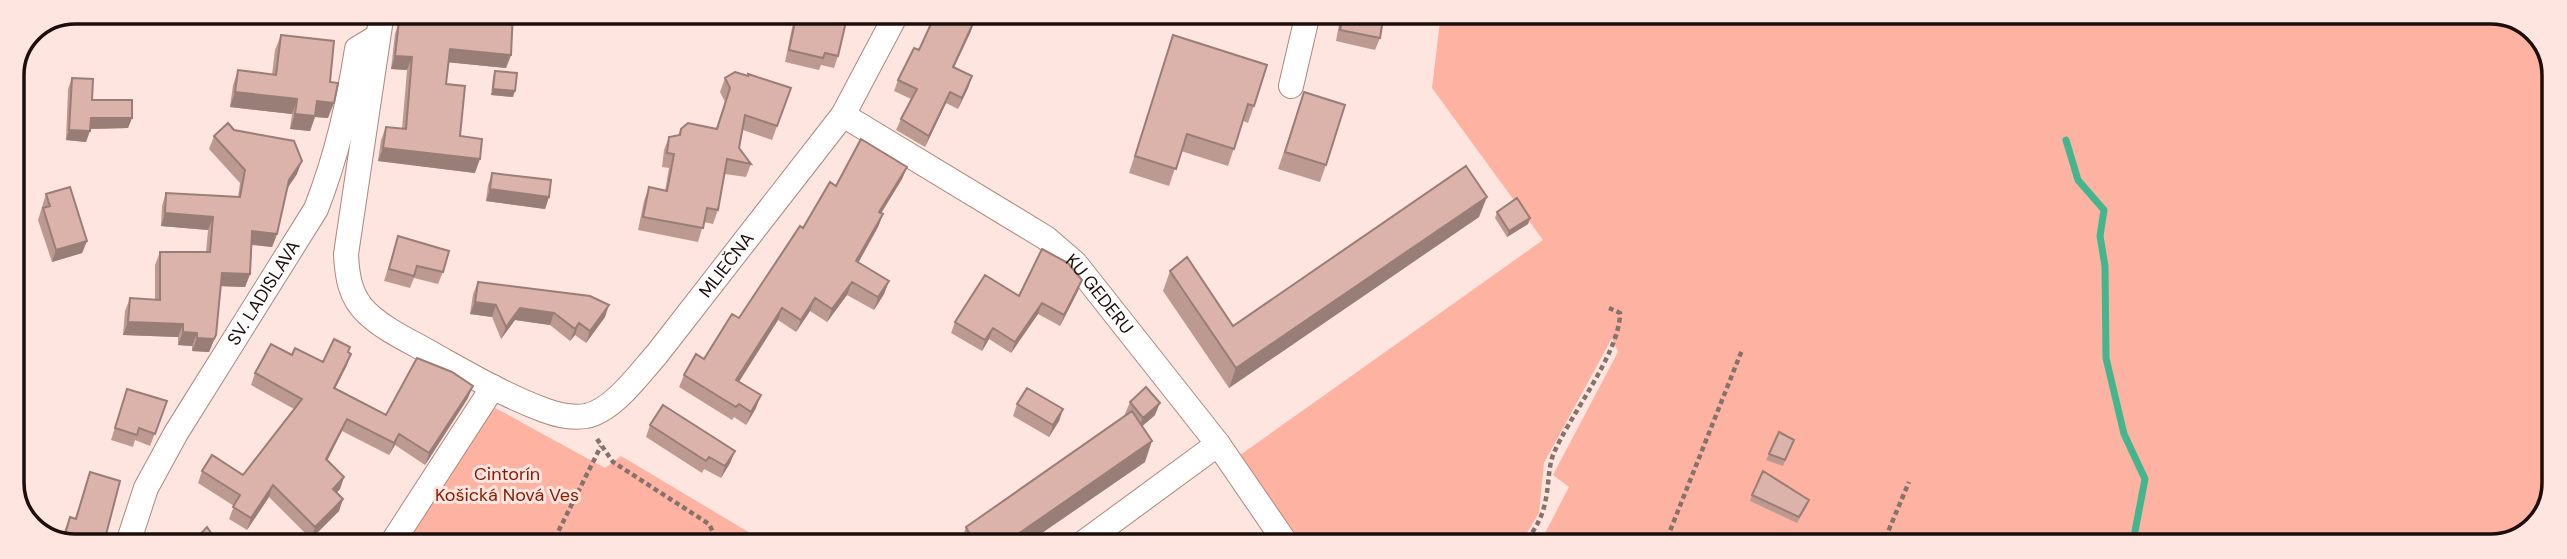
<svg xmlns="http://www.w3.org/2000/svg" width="2567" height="559" viewBox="0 0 2567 559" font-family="'DM Sans',sans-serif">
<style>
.green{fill:#feb2a1}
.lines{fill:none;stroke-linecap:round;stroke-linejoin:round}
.stream{stroke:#44b68f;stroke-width:7}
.minor-casing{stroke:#ac877e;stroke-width:26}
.path{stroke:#84726d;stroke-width:4.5;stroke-dasharray:5 3.5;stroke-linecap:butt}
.minor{stroke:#fff;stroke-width:24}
.wall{fill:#bc9a92}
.shaded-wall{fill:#997d77}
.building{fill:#dbb3aa;stroke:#997d77;stroke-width:2}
.labels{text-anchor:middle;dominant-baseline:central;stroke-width:6;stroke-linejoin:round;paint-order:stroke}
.street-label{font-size:18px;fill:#1b0e0b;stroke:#fee5df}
.park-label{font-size:18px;fill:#881a00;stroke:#fee5df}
.rim{fill:none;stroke:#1b0e0b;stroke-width:3.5}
</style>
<rect width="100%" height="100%" fill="#fee5df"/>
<!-- green -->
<path class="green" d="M 1441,13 L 2503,13 L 2537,31 L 2554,68 L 2554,495 L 2533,531 L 2492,547 L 1534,546 L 1545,533 L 1569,487 L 1553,475 L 1618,352 L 1612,338 L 1544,463 L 1539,513 L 1519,546 L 1330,546 L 1326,542 L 1304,544 L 1236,458 L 1543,240 L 1432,88 Z
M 486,403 L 605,468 L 621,456 L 772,546 L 401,546 Z"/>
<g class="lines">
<!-- stream -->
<path class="stream" d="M 2066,140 L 2078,180 L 2104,210 L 2100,236 L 2105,266 L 2106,358 L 2124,434 L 2145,479 L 2132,547"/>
<defs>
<g id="minor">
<path id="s1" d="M 382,12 L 346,254 C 347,276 350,297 367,313 C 386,331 412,342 434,355 C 470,375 506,396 544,410 C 557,415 572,418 586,416 C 613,411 640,373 657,354 L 843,115 L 897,13"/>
<path d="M 1291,86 L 1308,13"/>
<path id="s2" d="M 843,115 L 1046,238 L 1075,263 L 1218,444 L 1288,546"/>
<path id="s3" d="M 127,546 L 146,488 L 176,433 L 316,209 C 337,155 348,106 357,49 L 377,37"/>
<path d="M 390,546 L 493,387"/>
<path d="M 1079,546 L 1218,444"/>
</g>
</defs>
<!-- minor casing -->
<use href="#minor" class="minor-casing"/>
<!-- path -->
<path class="path" d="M 597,439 L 613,462 L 709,524 L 713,532 L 714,546
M 551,546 L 601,446
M 1522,546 C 1534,532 1543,517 1546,498 C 1549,483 1548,470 1553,455 C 1569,416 1620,353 1620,313 L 1609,308
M 1664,546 L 1742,350
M 1882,546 L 1909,482"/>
<!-- minor -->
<use href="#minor" class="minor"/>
</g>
<!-- wall -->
<path class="wall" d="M 341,12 L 354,12 L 353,15 Z
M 406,12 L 513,12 L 511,55 L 506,68 L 448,62 L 446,84 L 460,136 L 475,173 L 378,161 L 381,140 L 386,127 L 402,129 L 407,70 L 391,69 L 395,34 L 399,21 L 405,21 Z
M 797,13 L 813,14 L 813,13 L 848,13 L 838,56 L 834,68 L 821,65 L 819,70 L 785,62 L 793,23 Z
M 1341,13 L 1384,13 L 1380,38 L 1375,50 L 1336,41 Z
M 968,16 L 971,31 L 954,67 L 972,76 L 968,88 L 958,109 L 946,103 L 925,147 L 896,130 L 901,119 L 911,99 L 894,91 L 898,80 L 919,50 Z
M 281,35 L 330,82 L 328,118 L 315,117 L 310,131 L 290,129 L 292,114 L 230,107 L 233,85 L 238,70 L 272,75 L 275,50 Z
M 1173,35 L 1254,106 L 1248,123 L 1243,121 L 1228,166 L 1181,151 L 1169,186 L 1129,173 Z
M 495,71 L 513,97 L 491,95 L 493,77 Z
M 72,78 L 92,100 L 132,118 L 128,128 L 90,129 L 86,142 L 66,140 L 68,89 Z
M 725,78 L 791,88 L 772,140 L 743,130 L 739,148 L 751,164 L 746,177 L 725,174 L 718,210 L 713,224 L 704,222 L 698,242 L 638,230 L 644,201 L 649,187 L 665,191 L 669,168 L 662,167 L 664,150 L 669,137 L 678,135 L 681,129 L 716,128 L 725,102 L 720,92 Z
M 1304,92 L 1326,165 L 1320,182 L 1278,169 Z
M 234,130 L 297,174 L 287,189 L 277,234 L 272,247 L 251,245 L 250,274 L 245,287 L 221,286 L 216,335 L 209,352 L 192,351 L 192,346 L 178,345 L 178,337 L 123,335 L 125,311 L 130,298 L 155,300 L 155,265 L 160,252 L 206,252 L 208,230 L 161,226 L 162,206 L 166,193 L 238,197 L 240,183 L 209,149 L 214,136 Z
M 907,167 L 902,179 L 881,213 L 883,214 L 878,227 L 858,263 L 889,281 L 884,294 L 874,310 L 847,295 L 827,322 L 810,311 L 796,332 L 778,320 L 739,381 L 756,408 L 746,425 L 734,417 L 732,420 L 679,387 L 684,375 L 704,359 L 739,318 L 803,228 L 836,186 Z
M 492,173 L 549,197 L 545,209 L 486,201 L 488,185 Z
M 46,194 L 87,241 L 82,253 L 52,262 L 38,220 Z
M 1497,212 L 1530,218 L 1528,224 L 1507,237 L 1495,218 Z
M 1479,217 L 1229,388 L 1163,291 L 1170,271 L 1233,326 Z
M 398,236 L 443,272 L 438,284 L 414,278 L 410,288 L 384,281 Z
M 478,282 L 605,317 L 586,343 L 575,335 L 570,341 L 550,325 L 515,320 L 501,339 L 492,317 L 470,314 L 473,294 Z
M 1078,291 L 1060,326 L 1038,314 L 1011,353 L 989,339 L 982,351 L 951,333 L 955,322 L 1019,296 Z
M 348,352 L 347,365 L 335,389 L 386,415 L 468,398 L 425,465 L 395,445 L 389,455 L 342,431 L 327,460 L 344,477 L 340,489 L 336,493 L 343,499 L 339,511 L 311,539 L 269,497 L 247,530 L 229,519 L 234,506 L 198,483 L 202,471 L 243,475 L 294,409 L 251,385 L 255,373 L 292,355 L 323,362 Z
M 127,389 L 167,401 L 150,446 L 135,440 L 133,447 L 111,440 Z
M 1130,402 L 1155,415 L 1142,426 L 1145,462 L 1023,546 L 959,546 L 966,527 L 1126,416 L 1125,414 Z
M 1017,404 L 1063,409 L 1059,421 L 1049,437 L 1013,416 Z
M 650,425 L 735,451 L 730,463 L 721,478 L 704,469 L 702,473 L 646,437 Z
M 1794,440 L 1783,466 L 1766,460 L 1769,454 Z
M 90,472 L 120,481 L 64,546 L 61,544 L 65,529 L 70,517 L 75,518 Z
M 1752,495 L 1807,506 L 1797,523 L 1750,501 Z"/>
<!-- shaded-wall -->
<path class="shaded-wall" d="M 154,12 L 176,12 L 175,14 L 154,13 Z
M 975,19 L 971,31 L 949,78 L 953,67 Z
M 450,49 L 511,55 L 506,68 L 445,62 Z
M 395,56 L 412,57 L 407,70 L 391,69 Z
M 972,76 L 968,88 L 958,109 L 962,98 Z
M 493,89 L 515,91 L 513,97 L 491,95 Z
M 235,92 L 297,99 L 292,114 L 230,107 Z
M 950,92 L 946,103 L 925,147 L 929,136 Z
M 317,101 L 334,103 L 328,118 L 315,117 L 310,131 L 290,129 L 295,114 Z
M 91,118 L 132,118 L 128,128 L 87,129 Z
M 69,130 L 90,131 L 86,142 L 66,140 Z
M 383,148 L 480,159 L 475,173 L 378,161 Z
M 302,161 L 297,174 L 284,193 L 289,180 Z
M 907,167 L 902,179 L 874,225 L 879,212 Z
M 490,189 L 549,197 L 545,209 L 486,201 Z
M 1487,197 L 1479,217 L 1229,388 L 1236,368 Z
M 165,213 L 213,217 L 208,230 L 161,226 Z
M 883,214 L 878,227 L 852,274 L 856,261 Z
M 1530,218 L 1528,224 L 1507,237 L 1509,231 Z
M 252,231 L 277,234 L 272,247 L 247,244 Z
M 87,241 L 82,253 L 52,262 L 56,250 Z
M 222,273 L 250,274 L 245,287 L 217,286 Z
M 1082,280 L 1078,291 L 1060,326 L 1064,315 Z
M 889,281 L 884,294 L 874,310 L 878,297 Z
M 852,282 L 847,295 L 827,322 L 832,309 Z
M 815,298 L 810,311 L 796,332 L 801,320 Z
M 475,302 L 496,305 L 492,317 L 470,314 Z
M 1042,303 L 1038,314 L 1011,353 L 1015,342 Z
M 609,305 L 605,317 L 586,343 L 590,331 Z
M 520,308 L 554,313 L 550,325 L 515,320 L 501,339 L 506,327 Z
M 782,308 L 778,320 L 732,393 L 736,380 Z
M 128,322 L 183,324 L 178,337 L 123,335 Z
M 579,323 L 575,335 L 570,341 L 575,329 Z
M 993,328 L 989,339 L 982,351 L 985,340 Z
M 183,332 L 197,333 L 192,346 L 178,345 Z
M 216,335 L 209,352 L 192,351 L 197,338 Z
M 351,354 L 347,365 L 329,400 L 334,388 Z
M 473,386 L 468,398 L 425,465 L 429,453 Z
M 761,395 L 756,408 L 746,425 L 751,412 Z
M 1160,403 L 1155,415 L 1138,430 L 1143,418 Z
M 1063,409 L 1059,421 L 1049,437 L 1053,425 Z
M 347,419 L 342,431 L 322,471 L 326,459 Z
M 399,434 L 395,445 L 389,455 L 394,443 Z
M 1152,441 L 1145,462 L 1023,546 L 1001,546 Z
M 735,451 L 730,463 L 721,478 L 725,466 Z
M 344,477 L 340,489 L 329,501 L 333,489 Z
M 273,485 L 269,497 L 247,530 L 251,518 Z
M 343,499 L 339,511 L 311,539 L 315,527 Z"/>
<!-- building -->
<path class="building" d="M 409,12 L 513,12 L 511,55 L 450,49 L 446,84 L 465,86 L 460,136 L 482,139 L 480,159 L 383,148 L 386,127 L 406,129 L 412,57 L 395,56 L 399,21 L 408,22 Z
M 797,13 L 804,13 L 819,16 L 818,13 L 848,13 L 838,56 L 825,53 L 823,58 L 789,50 Z
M 936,13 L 970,13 L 968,16 L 975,19 L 953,67 L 972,76 L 962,98 L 950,92 L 929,136 L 901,119 L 917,89 L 898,80 L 914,48 L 919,50 Z
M 1343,13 L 1384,13 L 1380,38 L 1340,30 Z
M 281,35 L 334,41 L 330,82 L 338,83 L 334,103 L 317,101 L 315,116 L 295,114 L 297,99 L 235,92 L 238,70 L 276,75 Z
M 1173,35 L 1267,65 L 1254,106 L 1248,104 L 1234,149 L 1187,134 L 1176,169 L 1135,156 Z
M 495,71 L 517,73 L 515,91 L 493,89 Z
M 735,72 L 748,76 L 748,74 L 791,88 L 777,126 L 745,115 L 739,148 L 751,164 L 727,159 L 718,210 L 707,208 L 703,228 L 643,217 L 649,187 L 667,191 L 674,154 L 667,153 L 669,137 L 680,135 L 681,129 L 688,123 L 717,129 L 730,88 L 725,78 Z
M 72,78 L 93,79 L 92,100 L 132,100 L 132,118 L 91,118 L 90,131 L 69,130 Z
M 1304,92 L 1345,105 L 1326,165 L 1285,152 Z
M 228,123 L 234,130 L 294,141 L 302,161 L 289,180 L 277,234 L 252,231 L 250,274 L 222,273 L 216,335 L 214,339 L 197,338 L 197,333 L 183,332 L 183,324 L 128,322 L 130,298 L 160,300 L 160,252 L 210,252 L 213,217 L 165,213 L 166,193 L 240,197 L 245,170 L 214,136 Z
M 861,139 L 907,167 L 879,212 L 883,214 L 856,261 L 889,281 L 878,297 L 852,282 L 832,309 L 815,298 L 801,320 L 782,308 L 736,380 L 761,395 L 751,412 L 739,404 L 736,407 L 684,375 L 696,354 L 704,359 L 732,314 L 739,318 L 800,226 L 803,228 L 830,182 L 836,186 Z
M 1466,166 L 1487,197 L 1236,368 L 1170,271 L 1187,257 L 1233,326 Z
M 492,173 L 551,180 L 549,197 L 490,189 Z
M 70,187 L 87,241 L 56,250 L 43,208 L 50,206 L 46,194 Z
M 1517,198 L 1530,218 L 1509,231 L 1497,212 Z
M 398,236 L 449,251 L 443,272 L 417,266 L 414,276 L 389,269 Z
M 1042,249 L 1068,263 L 1082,280 L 1064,315 L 1042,303 L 1015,342 L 993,328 L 985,340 L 955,322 L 985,275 L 1019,296 Z
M 478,282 L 590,296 L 609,305 L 590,331 L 579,323 L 575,329 L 554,313 L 520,308 L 506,327 L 496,305 L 475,302 Z
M 334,339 L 350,347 L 348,352 L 351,354 L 334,388 L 386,415 L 417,358 L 452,372 L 473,386 L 429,453 L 399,434 L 394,443 L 347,419 L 326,459 L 344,477 L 333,489 L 343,499 L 315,527 L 273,485 L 251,518 L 233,507 L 240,495 L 202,471 L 212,455 L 243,475 L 302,399 L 255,373 L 271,344 L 292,355 L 295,348 L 323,362 Z
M 1146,387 L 1160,403 L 1143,418 L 1130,402 Z
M 1027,388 L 1063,409 L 1053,425 L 1017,404 Z
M 127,389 L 167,401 L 155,434 L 139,428 L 137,435 L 115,428 Z
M 663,405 L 735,451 L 725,466 L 709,457 L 706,461 L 650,425 Z
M 1132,411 L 1152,441 L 1001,546 L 976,546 L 966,527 Z
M 1779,432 L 1794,440 L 1785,460 L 1769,454 Z
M 1763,471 L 1809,500 L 1799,517 L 1752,495 Z
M 90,472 L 120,481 L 103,546 L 64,546 L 62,545 L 70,517 L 76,519 Z
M 207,527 L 220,546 L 189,546 Z
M 1751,535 L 1780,546 L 1746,546 Z
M 307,541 L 313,546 L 303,546 Z"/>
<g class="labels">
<!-- street labels -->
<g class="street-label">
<text stroke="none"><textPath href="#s1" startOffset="763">MLIEČNA</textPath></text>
<text stroke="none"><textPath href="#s3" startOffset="289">SV. LADISLAVA</textPath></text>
<text stroke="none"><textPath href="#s2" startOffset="315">KU GEDERU</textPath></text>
</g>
<!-- park labels -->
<g class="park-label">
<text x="507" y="474">Cintorín<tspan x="507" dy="21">Košická Nová Ves</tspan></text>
</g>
</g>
<!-- crop -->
<path d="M0 0H2567V559H0ZM75 24H2491A51 51 0 0 1 2542 75V483A51 51 0 0 1 2491 534H75A51 51 0 0 1 24 483V75A51 51 0 0 1 75 24Z" fill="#fee5df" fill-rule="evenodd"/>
<path class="rim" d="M75 24H2491A51 51 0 0 1 2542 75V483A51 51 0 0 1 2491 534H75A51 51 0 0 1 24 483V75A51 51 0 0 1 75 24Z"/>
</svg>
